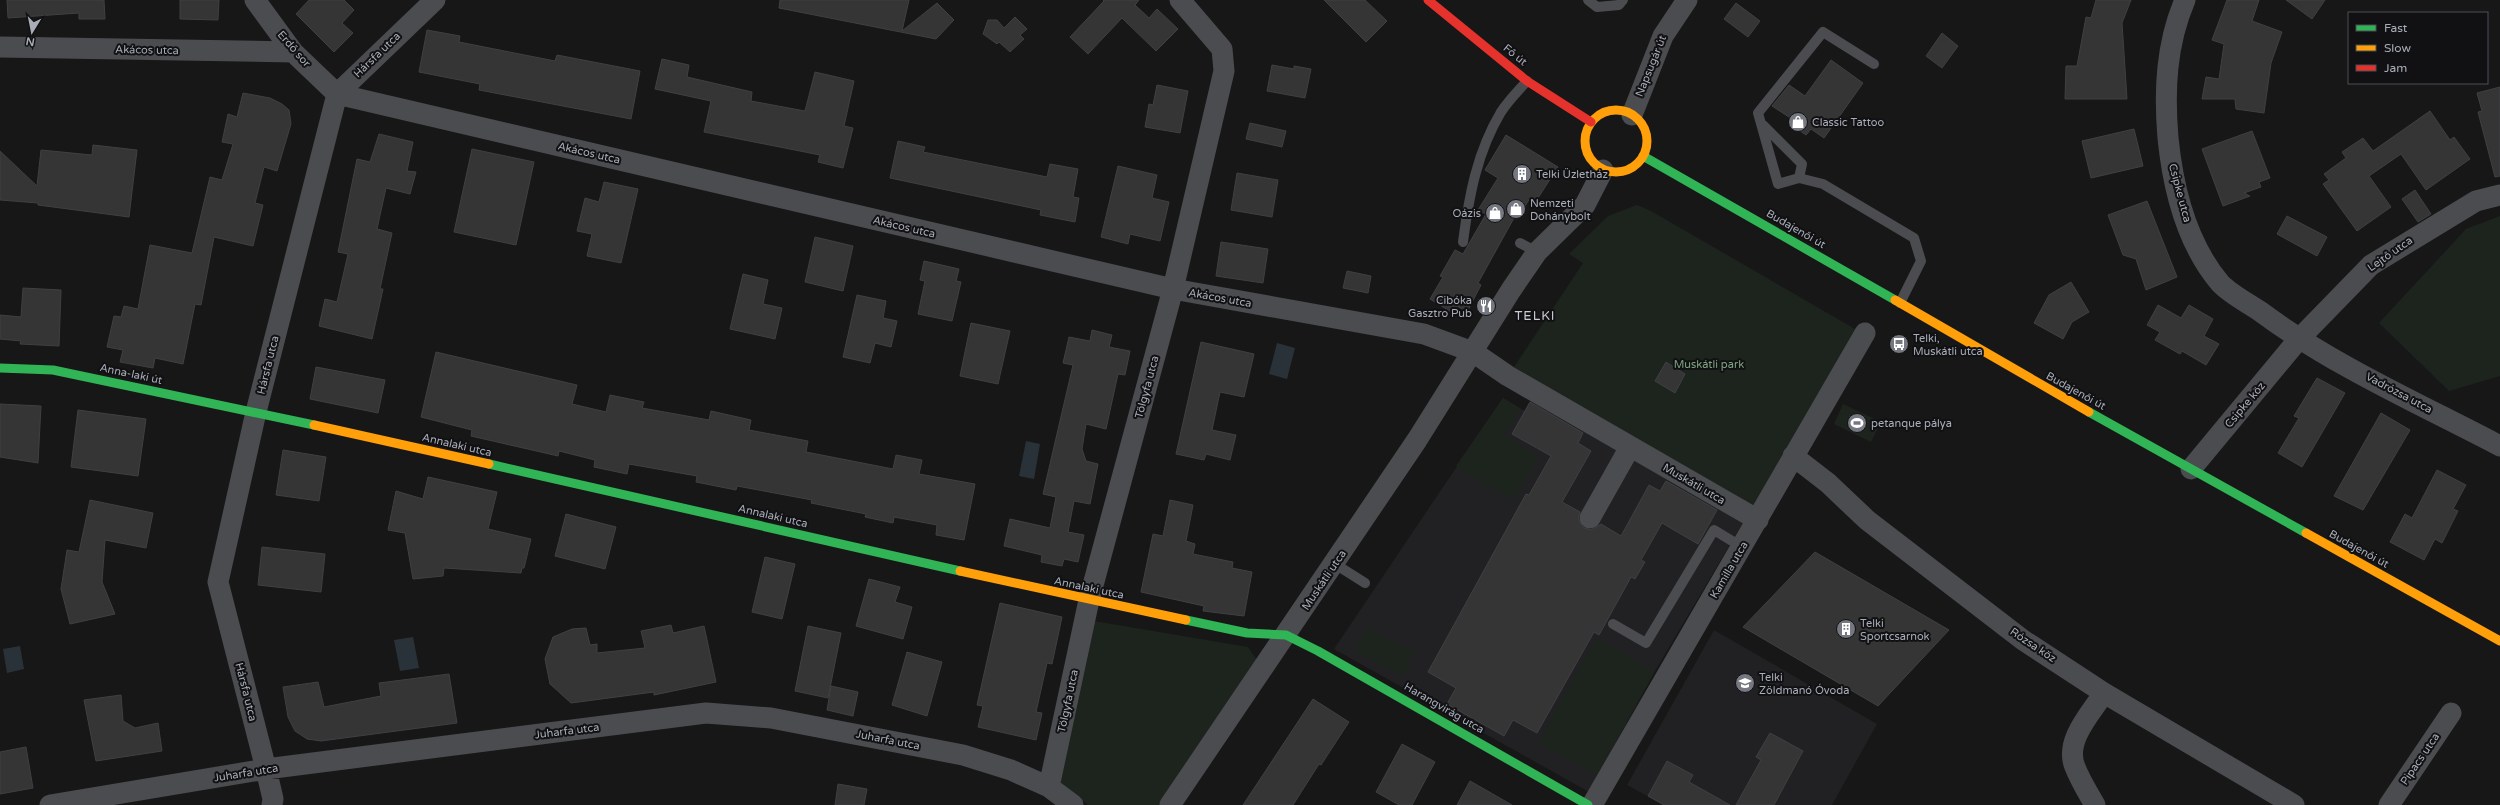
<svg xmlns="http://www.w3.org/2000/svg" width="2500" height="805" viewBox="0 0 2500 805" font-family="'Varela Round',sans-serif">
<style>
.built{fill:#212123}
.green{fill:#1d241e}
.water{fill:#2a3239}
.building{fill:#353536;stroke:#3f4043}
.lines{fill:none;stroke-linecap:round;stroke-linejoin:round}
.lane{stroke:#4b4c50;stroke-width:10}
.street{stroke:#4b4c50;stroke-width:21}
.fast{stroke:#30b455;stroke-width:9}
.slow{stroke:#ff9f0a;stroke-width:9}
.jam{stroke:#e5322d;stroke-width:9}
.labels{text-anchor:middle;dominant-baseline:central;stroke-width:4;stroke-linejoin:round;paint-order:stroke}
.street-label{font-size:11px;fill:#a8adb8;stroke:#111113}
.poi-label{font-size:11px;fill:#a8adb8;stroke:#111113;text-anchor:start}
.park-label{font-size:11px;fill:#7fa381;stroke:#111113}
.quarter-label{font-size:13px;letter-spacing:1px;fill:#c9ccd4;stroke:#111113}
</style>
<rect width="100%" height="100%" fill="#171717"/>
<!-- built -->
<path class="built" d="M 1503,398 L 1525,411 L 1531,400 L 1744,521 L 1655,671 L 1589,792 L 1334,649 Z
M 1714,630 L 1877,724 L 1832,805 L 1664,805 L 1627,785 Z"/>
<!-- green -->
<path class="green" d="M 1637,205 L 1651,211 L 1855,329 L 1752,509 L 1512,370 L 1583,263 L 1569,254 L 1608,216 Z
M 2500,216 L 2500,376 L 2449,391 L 2379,323 L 2466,229 Z
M 1503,398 L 1520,408 L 1504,435 L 1539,456 L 1513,500 L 1456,466 Z
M 1843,404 L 1881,422 L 1871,442 L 1834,424 Z
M 1094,621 L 1248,647 L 1259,663 L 1160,805 L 1088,805 L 1060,782 Z
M 1366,628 L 1414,652 L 1402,676 L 1355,652 Z
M 1596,639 L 1655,671 L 1597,775 L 1538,743 Z"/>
<!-- water -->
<path class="water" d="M 1277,343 L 1295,348 L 1287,379 L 1269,374 Z
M 1026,441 L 1040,444 L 1034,479 L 1019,476 Z
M 413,637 L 419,668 L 400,671 L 394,640 Z
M 20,646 L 24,669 L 7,673 L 3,649 Z"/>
<!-- building -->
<path class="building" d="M 7,0 L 104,0 L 105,19 L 79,19 L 79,13 L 8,18 Z
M 180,0 L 219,0 L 218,20 L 180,19 Z
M 309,0 L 344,0 L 354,10 L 342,23 L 353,33 L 334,52 L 296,14 Z
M 780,0 L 909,0 L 902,31 L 937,3 L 954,20 L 936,39 L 779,8 Z
M 1103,0 L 1139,0 L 1135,5 L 1149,18 L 1157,9 L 1178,29 L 1156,51 L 1122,18 L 1088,54 L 1070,37 L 1104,1 Z
M 1324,0 L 1365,0 L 1387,21 L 1366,42 Z
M 2096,0 L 2131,0 L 2122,23 L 2127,99 L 2065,99 L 2066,66 L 2077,66 L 2086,17 L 2091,18 Z
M 2227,0 L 2259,0 L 2252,21 L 2282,32 L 2271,63 L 2264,113 L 2236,109 L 2235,99 L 2202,99 L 2206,77 L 2219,79 L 2224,44 L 2212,40 Z
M 2286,0 L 2325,0 L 2312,19 Z
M 1736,3 L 1760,21 L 1748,37 L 1724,19 Z
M 1015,17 L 1027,29 L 1020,35 L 1024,39 L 1010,52 L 999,42 L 997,44 L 983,34 L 988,20 L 997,20 L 1004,28 Z
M 427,30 L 460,36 L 459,42 L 555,61 L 557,55 L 640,71 L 631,119 L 479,90 L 480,84 L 419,72 Z
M 1942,33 L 1958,46 L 1942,68 L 1926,56 Z
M 662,59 L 689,65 L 687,77 L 752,92 L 751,101 L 805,111 L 815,72 L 854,81 L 844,126 L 853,128 L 843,168 L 818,162 L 820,155 L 704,132 L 711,101 L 655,89 Z
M 1831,60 L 1863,83 L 1824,138 L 1811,129 L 1806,135 L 1789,123 L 1792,119 L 1772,106 L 1789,85 L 1805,96 Z
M 1272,65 L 1294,69 L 1294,66 L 1311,69 L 1305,98 L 1267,91 Z
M 1157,85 L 1188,91 L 1180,133 L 1145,127 L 1149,104 L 1153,105 Z
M 2500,87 L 2500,176 L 2495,177 L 2478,112 L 2482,111 L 2477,93 Z
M 243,93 L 270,98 L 282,104 L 289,110 L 291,124 L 277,171 L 264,167 L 255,203 L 263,205 L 253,246 L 214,237 L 201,305 L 195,304 L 183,364 L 155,358 L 153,368 L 120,362 L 123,350 L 107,347 L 114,316 L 121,317 L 124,306 L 138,309 L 150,245 L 192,253 L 210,177 L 222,180 L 233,144 L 222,142 L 228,114 L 237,117 Z
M 2430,111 L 2450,140 L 2454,137 L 2470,159 L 2426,190 L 2401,154 L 2369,176 L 2391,207 L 2357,231 L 2323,184 L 2329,180 L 2324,174 L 2346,158 L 2342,152 L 2363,138 L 2373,151 Z
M 1250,123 L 1286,131 L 1282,147 L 1246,139 Z
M 2134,129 L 2143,166 L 2091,178 L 2082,141 Z
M 2252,131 L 2270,178 L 2259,182 L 2261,187 L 2244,193 L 2250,196 L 2223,206 L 2202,149 Z
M 379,134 L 413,142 L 407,171 L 416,172 L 410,194 L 386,188 L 377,229 L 392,233 L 380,289 L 383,289 L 372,339 L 319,326 L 325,299 L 337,302 L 348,254 L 338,252 L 357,159 L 370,162 Z
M 1506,135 L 1558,167 L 1536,201 L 1530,198 L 1517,219 L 1514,218 L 1478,283 L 1481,285 L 1467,312 L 1457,306 L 1453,313 L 1430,299 L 1443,277 L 1440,276 L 1455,250 L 1463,254 L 1486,214 L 1478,210 L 1498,178 L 1485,170 Z
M 898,141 L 925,147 L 923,152 L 1047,177 L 1050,164 L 1078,169 L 1073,197 L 1079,198 L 1075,222 L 1040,215 L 1041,210 L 890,178 Z
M 93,145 L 137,150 L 129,217 L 38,205 L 38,203 L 0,200 L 0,151 L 37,186 L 41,150 L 92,155 Z
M 472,149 L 534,162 L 516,245 L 454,232 Z
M 1118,166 L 1157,175 L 1152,198 L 1169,202 L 1160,241 L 1130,234 L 1128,244 L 1101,237 Z
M 1237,173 L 1278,180 L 1272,217 L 1231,210 Z
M 604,182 L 638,189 L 621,263 L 587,256 L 592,234 L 577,231 L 585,198 L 599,202 Z
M 2415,190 L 2431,214 L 2418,222 L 2402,199 Z
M 2147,201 L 2177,277 L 2146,290 L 2136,259 L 2123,255 L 2108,215 Z
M 2287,216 L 2327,237 L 2317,256 L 2277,234 Z
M 815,237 L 853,246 L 843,291 L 805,282 Z
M 1221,242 L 1268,249 L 1263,283 L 1216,276 Z
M 924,261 L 959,269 L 956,281 L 961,282 L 952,321 L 918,314 L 925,281 L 920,280 Z
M 1347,271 L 1371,276 L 1368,293 L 1343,288 Z
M 743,274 L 768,280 L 763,304 L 782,308 L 775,339 L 730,329 Z
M 2071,282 L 2089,312 L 2072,322 L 2063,339 L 2034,323 L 2049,295 Z
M 23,288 L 61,290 L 59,346 L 20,344 L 21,341 L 0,339 L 0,315 L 21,317 Z
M 857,295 L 886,301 L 883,318 L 897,321 L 891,347 L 875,343 L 870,363 L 843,357 Z
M 2158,305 L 2181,318 L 2189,305 L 2213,319 L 2204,336 L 2219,344 L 2206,365 L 2182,351 L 2180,354 L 2155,340 L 2160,332 L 2147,325 Z
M 971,323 L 1010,331 L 998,384 L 960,376 Z
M 1092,330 L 1112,335 L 1109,347 L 1130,351 L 1125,375 L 1118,374 L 1106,429 L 1086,424 L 1082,449 L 1086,461 L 1098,464 L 1090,504 L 1074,501 L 1068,532 L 1084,535 L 1078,562 L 1064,559 L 1062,566 L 1041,562 L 1042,555 L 1004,546 L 1010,519 L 1050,528 L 1056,497 L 1043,494 L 1073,365 L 1063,363 L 1069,337 L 1090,341 Z
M 1201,342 L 1254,354 L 1244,397 L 1220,392 L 1212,430 L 1236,435 L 1230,460 L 1206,454 L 1204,460 L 1176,454 Z
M 436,352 L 577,385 L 572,404 L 606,412 L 610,395 L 644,402 L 642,408 L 709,420 L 711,411 L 751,420 L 749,430 L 808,441 L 806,452 L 893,469 L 896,455 L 922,460 L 919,474 L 975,484 L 964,540 L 936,535 L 937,525 L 894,517 L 893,523 L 865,517 L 866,514 L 811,503 L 812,500 L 737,486 L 736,490 L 696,482 L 697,476 L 629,464 L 627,474 L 594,467 L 595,460 L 559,451 L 558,456 L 471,436 L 472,430 L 421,417 Z
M 1666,362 L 1685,374 L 1675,393 L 1655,381 Z
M 316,367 L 385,380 L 378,413 L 310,399 Z
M 2317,378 L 2345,393 L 2302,467 L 2278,453 L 2299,418 L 2294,416 Z
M 1530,402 L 1583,433 L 1578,443 L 1591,451 L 1562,502 L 1580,512 L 1578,519 L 1584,528 L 1591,530 L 1601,524 L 1621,536 L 1649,485 L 1660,491 L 1666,481 L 1717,510 L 1698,544 L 1662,523 L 1641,560 L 1645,562 L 1635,579 L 1631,577 L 1599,635 L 1594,632 L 1537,733 L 1513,720 L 1504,736 L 1447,704 L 1456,688 L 1428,672 L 1526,494 L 1529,495 L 1551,456 L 1512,434 Z
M 0,404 L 41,406 L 38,463 L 0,457 Z
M 78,410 L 146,419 L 138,476 L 71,467 Z
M 2381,413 L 2410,430 L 2363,510 L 2334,496 Z
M 283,450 L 326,457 L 319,501 L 276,495 Z
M 2437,470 L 2466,485 L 2453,509 L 2458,511 L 2442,543 L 2435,539 L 2424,560 L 2390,542 L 2405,514 L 2412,518 Z
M 428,477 L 497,492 L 488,529 L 531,539 L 524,568 L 522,568 L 521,573 L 444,568 L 443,576 L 413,579 L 405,533 L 388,530 L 396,491 L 423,499 Z
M 90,500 L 153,513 L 146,548 L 105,540 L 102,582 L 115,614 L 70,624 L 61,589 L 67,550 L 79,552 Z
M 1170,500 L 1193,505 L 1186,541 L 1195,544 L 1193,554 L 1233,562 L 1232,568 L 1252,572 L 1244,616 L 1203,611 L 1204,606 L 1141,592 L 1153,534 L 1163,536 Z
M 566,514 L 616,527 L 605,569 L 555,556 Z
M 262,547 L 325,554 L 321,592 L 258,585 Z
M 1815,552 L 1949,630 L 1878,706 L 1743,627 Z
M 765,557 L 795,564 L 782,619 L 752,612 Z
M 869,579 L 900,587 L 895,602 L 912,607 L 903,639 L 856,626 Z
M 1000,603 L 1062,617 L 1052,664 L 1047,663 L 1036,712 L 1042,713 L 1036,740 L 978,727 L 983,706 L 977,705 Z
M 671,625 L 673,633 L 704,626 L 716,682 L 654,695 L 654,692 L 571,703 L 550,684 L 545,659 L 553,637 L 572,629 L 586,628 L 590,645 L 597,644 L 597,653 L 645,648 L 641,631 Z
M 808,626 L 841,633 L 828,698 L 795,691 Z
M 907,652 L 942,662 L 927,716 L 892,705 Z
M 449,674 L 457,723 L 321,741 L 307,739 L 295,731 L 288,717 L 283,687 L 318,682 L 324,707 L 381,696 L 379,683 Z
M 831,686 L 858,692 L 853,716 L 827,710 Z
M 121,695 L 123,721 L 135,728 L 158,723 L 162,751 L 96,761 L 84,700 Z
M 1313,699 L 1349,722 L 1321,765 L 1319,764 L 1293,805 L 1243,805 Z
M 1770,733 L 1803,751 L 1774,805 L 1736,805 L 1761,760 L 1756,757 Z
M 1402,744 L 1435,762 L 1412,805 L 1399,805 L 1376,792 Z
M 26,747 L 33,788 L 0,794 L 0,752 Z
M 1667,761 L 1693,775 L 1689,782 L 1730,805 L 1664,805 L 1648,796 Z
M 1470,781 L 1512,805 L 1457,805 Z
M 838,784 L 867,789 L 864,805 L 835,805 Z"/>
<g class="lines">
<!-- lane -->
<path class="lane" d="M 1588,0 L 1597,7 L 1619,5 L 1623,0
M 1874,64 L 1823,32 L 1758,113 L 1778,184 L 1799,178 L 1823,184 L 1914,238 L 1921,261 L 1900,303
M 1763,125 L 1802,164 L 1799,178
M 1463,242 C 1469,196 1477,152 1501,112 C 1508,101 1518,91 1527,81
M 1520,243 L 1537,252
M 1335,564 L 1365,583
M 1613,624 L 1646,643 L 1714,530 L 1742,547"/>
<!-- street -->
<path class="street" d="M 255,0 L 293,52 L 337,94
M 2185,0 C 2166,44 2164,91 2168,138 C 2173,188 2187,244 2220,283 C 2230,294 2248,303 2261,312 C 2334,366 2420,404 2500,446
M 0,47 L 293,52
M 337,94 L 1173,289 L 1424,334 L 1473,352 L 1508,376 L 1758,520
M 1632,115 L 1663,36 L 1687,0
M 1793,456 L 1828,483 L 1867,520 L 2023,640 L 2104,693 L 2294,805
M 2191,469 L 2298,340 L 2371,265 L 2476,201 L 2500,195
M 1590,518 L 1630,447
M 1049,787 L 1089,600 L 1173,289 L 1224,71 L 1222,49 L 1180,0
M 50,805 L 266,769 L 706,713 L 771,718 L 963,755 L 1011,770 L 1049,787 L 1073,805
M 272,805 L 273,799 L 266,769 L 218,582 L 256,412 L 337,94 L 435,0
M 1170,805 L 1417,440 L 1511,290 L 1537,252 L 1585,205 L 1603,170
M 1592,805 L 1865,333
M 2095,805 C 2088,793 2080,780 2075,767 C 2064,741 2091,713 2104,693
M 2389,805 L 2451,713"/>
<!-- fast -->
<path class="fast" d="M 1643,156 L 1895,300
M 0,368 L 53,370 L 314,425
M 2089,412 L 2306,533
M 489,464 L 960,571
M 1186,620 L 1247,633 L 1286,635 L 1318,651 L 1588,805"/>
<!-- slow -->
<path class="slow" d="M1585 141a31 31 0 1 1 62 0a31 31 0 1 1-62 0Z
M 1895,300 L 2089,412
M 314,425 L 489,464
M 2306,533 L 2500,641
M 960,571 L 1186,620"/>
<!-- jam -->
<path class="jam" d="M 1428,0 L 1527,81 L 1591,122"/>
</g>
<!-- icons -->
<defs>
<symbol id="shop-disc" viewBox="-11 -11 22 22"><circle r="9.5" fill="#757880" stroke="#111113"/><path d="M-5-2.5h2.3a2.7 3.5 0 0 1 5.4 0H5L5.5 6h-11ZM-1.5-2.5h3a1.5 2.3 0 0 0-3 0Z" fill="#fff"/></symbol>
<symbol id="building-disc" viewBox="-11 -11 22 22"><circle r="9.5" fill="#757880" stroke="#111113"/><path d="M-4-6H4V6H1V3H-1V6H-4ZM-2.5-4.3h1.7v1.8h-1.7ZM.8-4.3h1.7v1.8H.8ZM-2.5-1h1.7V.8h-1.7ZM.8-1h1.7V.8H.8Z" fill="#fff"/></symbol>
<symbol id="restaurant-disc" viewBox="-11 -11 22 22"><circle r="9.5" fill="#757880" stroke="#111113"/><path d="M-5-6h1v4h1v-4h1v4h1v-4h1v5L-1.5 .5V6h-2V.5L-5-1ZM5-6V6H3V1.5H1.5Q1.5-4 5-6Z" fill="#fff"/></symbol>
<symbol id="bus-disc" viewBox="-11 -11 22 22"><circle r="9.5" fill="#757880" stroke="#111113"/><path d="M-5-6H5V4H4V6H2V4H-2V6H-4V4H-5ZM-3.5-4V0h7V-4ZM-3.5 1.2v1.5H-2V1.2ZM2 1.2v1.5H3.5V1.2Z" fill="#fff"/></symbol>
<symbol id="stadium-disc" viewBox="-11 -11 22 22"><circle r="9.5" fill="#757880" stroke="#111113"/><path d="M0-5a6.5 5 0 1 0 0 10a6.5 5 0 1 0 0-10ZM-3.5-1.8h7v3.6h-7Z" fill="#fff"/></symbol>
<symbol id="school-disc" viewBox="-11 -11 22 22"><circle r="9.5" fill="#757880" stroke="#111113"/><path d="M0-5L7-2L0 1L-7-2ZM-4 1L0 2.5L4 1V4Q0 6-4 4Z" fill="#fff"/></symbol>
</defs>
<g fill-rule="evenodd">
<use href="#shop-disc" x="1787" y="111" width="22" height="22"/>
<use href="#building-disc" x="1511" y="163" width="22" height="22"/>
<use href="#shop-disc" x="1505" y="198" width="22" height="22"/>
<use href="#shop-disc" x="1484" y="202" width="22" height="22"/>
<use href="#restaurant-disc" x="1475" y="295" width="22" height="22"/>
<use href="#bus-disc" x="1888" y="333" width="22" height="22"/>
<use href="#stadium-disc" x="1846" y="412" width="22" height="22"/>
<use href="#building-disc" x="1835" y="618" width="22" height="22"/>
<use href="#school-disc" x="1734" y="672" width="22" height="22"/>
</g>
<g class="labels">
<!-- street labels -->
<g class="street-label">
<text transform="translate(294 49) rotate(49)">Erdő sor</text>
<text transform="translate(147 50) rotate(1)">Akácos utca</text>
<text transform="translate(377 55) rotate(-44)">Hársfa utca</text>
<text transform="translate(1515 55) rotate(39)">Fő út</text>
<text transform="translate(1651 66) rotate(-68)">Napsugár út</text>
<text transform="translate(589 153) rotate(13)">Akácos utca</text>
<text transform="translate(2180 193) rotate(75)">Csipke utca</text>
<text transform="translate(904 227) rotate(13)">Akácos utca</text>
<text transform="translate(1796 229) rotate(30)">Budajenői út</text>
<text transform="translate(2390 254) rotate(-35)">Lejtő utca</text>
<text transform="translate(1220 298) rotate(10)">Akácos utca</text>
<text transform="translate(268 365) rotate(-76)">Hársfa utca</text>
<text transform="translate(131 374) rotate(12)">Anna-laki út</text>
<text transform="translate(1147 387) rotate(-75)">Tölgyfa utca</text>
<text transform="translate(2076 391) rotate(29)">Budajenői út</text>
<text transform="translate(2399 393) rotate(28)">Vadrózsa utca</text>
<text transform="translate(2245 405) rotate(-50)">Csipke köz</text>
<text transform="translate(457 445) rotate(13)">Annalaki utca</text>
<text transform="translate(1694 484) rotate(30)">Muskátli utca</text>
<text transform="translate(773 516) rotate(13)">Annalaki utca</text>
<text transform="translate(2359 549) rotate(29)">Budajenői út</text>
<text transform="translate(1729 570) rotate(-60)">Kamilla utca</text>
<text transform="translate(1324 580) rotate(-56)">Muskátli utca</text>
<text transform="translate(1089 588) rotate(12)">Annalaki utca</text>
<text transform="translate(2033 645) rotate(34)">Rózsa köz</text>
<text transform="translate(246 692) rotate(76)">Hársfa utca</text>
<text transform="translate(1068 701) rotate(-78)">Tölgyfa utca</text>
<text transform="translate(1444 708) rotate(30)">Harangvirág utca</text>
<text transform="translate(567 731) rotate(-7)">Juharfa utca</text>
<text transform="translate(888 740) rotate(11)">Juharfa utca</text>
<text transform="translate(2420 759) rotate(-56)">Pipacs utca</text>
<text transform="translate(246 773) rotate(-9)">Juharfa utca</text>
</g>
<!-- poi labels -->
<g class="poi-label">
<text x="1812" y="122">Classic Tattoo</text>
<text x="1536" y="174">Telki Üzletház</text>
<text x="1530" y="203">Nemzeti<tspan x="1530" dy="13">Dohánybolt</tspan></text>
<text x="1481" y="213" text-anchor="end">Oázis</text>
<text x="1472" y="300" text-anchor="end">Cibóka<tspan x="1472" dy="13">Gasztro Pub</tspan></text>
<text x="1913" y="338">Telki,<tspan x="1913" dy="13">Muskátli utca</tspan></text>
<text x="1871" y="423">petanque pálya</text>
<text x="1860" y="623">Telki<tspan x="1860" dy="13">Sportcsarnok</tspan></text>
<text x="1759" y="677">Telki<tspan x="1759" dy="13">Zöldmanó Óvoda</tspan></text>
</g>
<!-- park labels -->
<g class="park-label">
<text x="1709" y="364">Muskátli park</text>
</g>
<!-- quarter labels -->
<g class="quarter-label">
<text x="1535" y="316">TELKI</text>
</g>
</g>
<!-- legend -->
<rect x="2348" y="12" width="140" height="72" fill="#111113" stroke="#4d4f55"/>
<rect x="2356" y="25" width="20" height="6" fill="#30b455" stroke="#4d4f55"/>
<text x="2384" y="32" font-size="12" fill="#a8adb8">Fast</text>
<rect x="2356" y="45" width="20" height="6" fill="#ff9f0a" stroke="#4d4f55"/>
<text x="2384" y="52" font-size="12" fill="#a8adb8">Slow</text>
<rect x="2356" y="65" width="20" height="6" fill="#e5322d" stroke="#4d4f55"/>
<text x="2384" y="72" font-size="12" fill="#a8adb8">Jam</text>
<!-- north arrow -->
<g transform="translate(32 32) rotate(190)" stroke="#111113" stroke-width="3" paint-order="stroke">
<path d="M0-3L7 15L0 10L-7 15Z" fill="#a8adb8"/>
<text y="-6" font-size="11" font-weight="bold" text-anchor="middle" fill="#a8adb8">N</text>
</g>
</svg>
